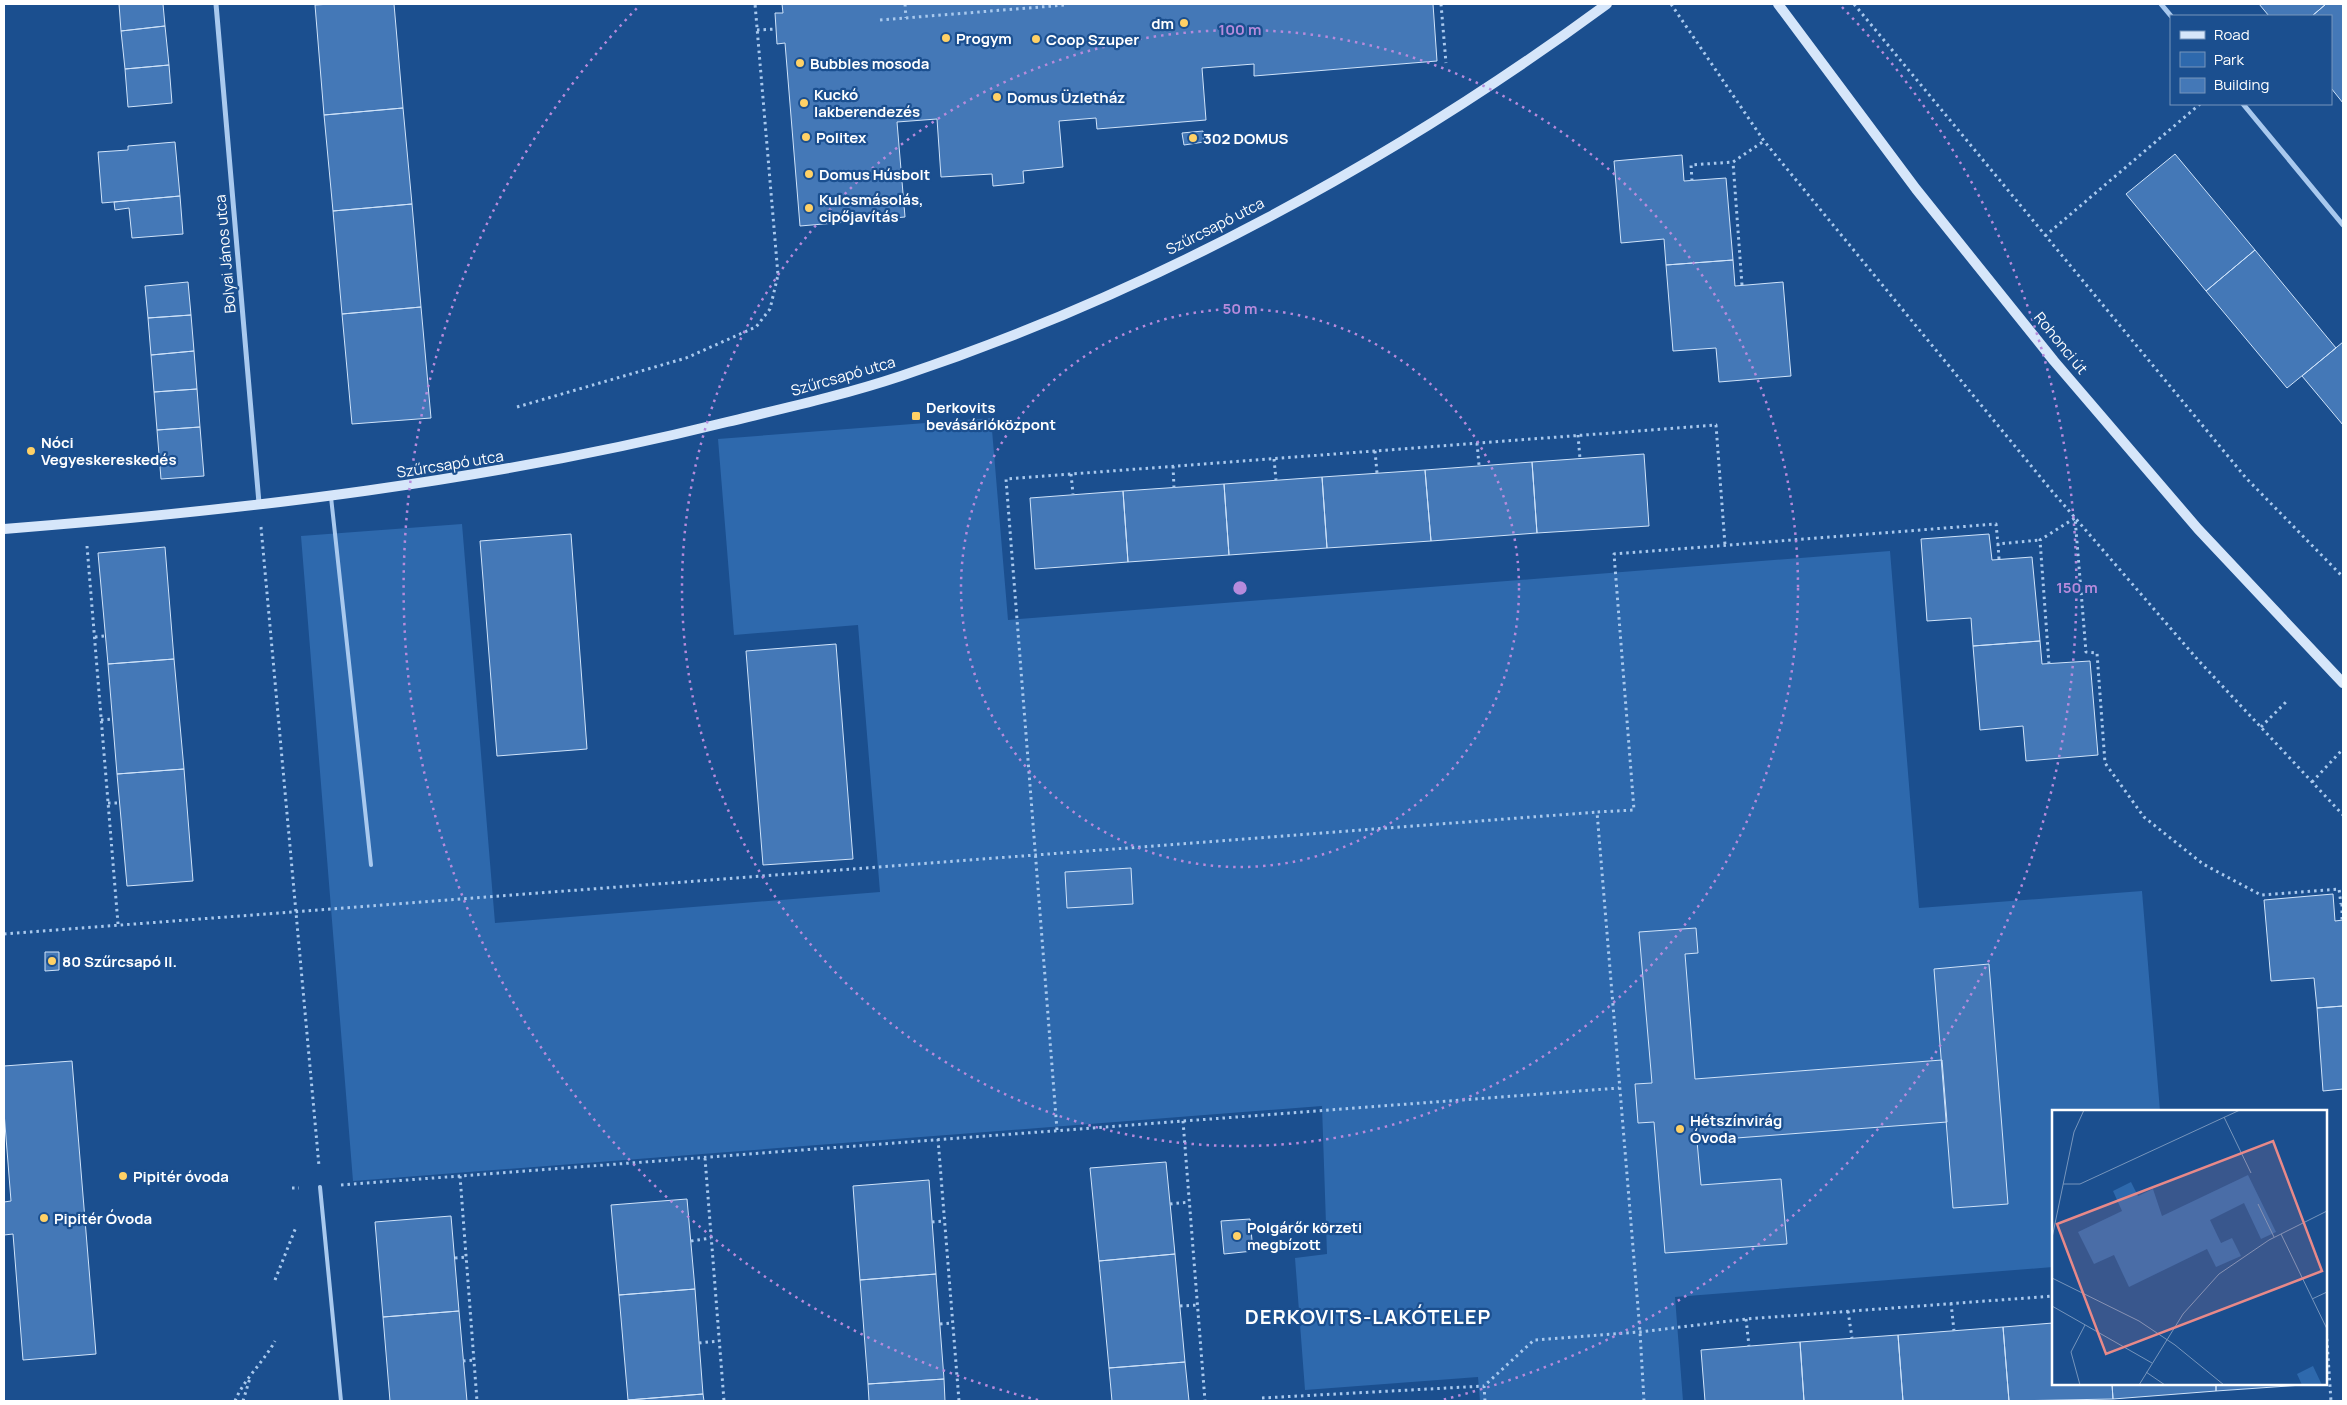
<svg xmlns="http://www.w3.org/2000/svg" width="2347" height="1405" viewBox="0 0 2347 1405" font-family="Manrope,sans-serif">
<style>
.green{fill:#2e69ad}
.building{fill:#4478b7;stroke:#cfe3fa}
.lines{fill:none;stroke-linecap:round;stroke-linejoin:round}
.path{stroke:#a9c9ee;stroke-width:3;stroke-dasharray:2.5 4;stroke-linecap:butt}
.lane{stroke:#a9c9ee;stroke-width:4}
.street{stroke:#a9c9ee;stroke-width:5}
.secondary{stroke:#d6e6fa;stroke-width:10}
.ring{fill:none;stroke:#b68bdc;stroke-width:2.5;stroke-dasharray:2.5 5}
.poi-dot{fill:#ffd166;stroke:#1b4f8f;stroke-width:2}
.labels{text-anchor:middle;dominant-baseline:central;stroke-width:4.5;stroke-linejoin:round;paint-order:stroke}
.poi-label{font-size:15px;font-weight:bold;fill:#fff;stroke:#1b4f8f;text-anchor:start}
.street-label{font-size:15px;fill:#fff;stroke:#1b4f8f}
.district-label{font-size:20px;font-weight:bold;letter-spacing:1px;fill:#fff;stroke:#1b4f8f}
.inset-road{fill:none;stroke:#7695bc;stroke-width:1}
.view{fill:#e88989;fill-opacity:0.15;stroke:#e88989;stroke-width:2.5}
.inset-edge{fill:none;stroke:#fff;stroke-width:2.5}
.centre{fill:#b68bdc;stroke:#1b4f8f;stroke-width:2.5}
.ring-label{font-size:15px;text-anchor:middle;font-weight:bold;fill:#b68bdc;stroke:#1b4f8f;stroke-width:4.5;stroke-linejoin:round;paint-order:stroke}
</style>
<rect width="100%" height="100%" fill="#1b4f8f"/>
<!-- green -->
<path class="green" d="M 991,418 L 1008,620 L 1890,551 L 1919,908 L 2142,891 L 2160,1111 L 2053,1111 L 2053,1267 L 1675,1297 L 1683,1401 L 1480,1401 L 1478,1377 L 1305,1390 L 1295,1258 L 1327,1254 L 1322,1106 L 353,1181 L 301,536 L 462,524 L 495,923 L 880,892 L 858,625 L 734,635 L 718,439 Z"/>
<!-- building -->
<path class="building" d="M 119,4 L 163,4 L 165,26 L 121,31 Z
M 331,4 L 394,4 L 403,108 L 324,115 L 315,5 Z
M 782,4 L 1433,4 L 1437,61 L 1254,76 L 1254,64 L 1202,68 L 1206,120 L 1097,129 L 1096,118 L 1059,121 L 1063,167 L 1023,171 L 1024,183 L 993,186 L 992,174 L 941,177 L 937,119 L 897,122 L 905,217 L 800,226 L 785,43 L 777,44 L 775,13 L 783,13 Z
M 2259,4 L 2326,4 L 2312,16 L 2269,16 Z
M 2326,4 L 2343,4 L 2343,103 L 2331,88 L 2331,16 L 2312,16 Z
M 165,26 L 169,65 L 125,69 L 121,31 Z
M 169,65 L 172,103 L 128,107 L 125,69 Z
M 403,108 L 412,204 L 333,211 L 324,115 Z
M 1203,131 L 1204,142 L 1184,145 L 1182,133 Z
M 175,142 L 180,196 L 102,203 L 98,152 L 128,150 L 128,146 Z
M 2175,154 L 2255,250 L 2206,291 L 2126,194 Z
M 1682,155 L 1684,181 L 1726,178 L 1733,260 L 1666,265 L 1664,239 L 1621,243 L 1614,161 Z
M 180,196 L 183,234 L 132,238 L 129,208 L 115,210 L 114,202 Z
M 412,204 L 421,307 L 342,314 L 333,211 Z
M 2255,250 L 2336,348 L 2287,388 L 2206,291 Z
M 1733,260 L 1735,286 L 1783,282 L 1791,376 L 1719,382 L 1716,348 L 1673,351 L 1666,265 Z
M 188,282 L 191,315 L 148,318 L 145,286 Z
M 421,307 L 431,418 L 352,424 L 342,314 Z
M 191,315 L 194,351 L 151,355 L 148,318 Z
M 2343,342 L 2343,425 L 2302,376 Z
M 194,351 L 197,389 L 154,392 L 151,355 Z
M 197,389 L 200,427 L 157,430 L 154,392 Z
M 200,427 L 204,476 L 161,479 L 157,430 Z
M 1644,454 L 1649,526 L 1537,533 L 1532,462 Z
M 1532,462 L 1537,533 L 1431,541 L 1425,470 Z
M 1425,470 L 1431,541 L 1327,548 L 1322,477 Z
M 1322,477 L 1327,548 L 1229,555 L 1224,484 Z
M 1224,484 L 1229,555 L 1128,562 L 1123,491 Z
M 1123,491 L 1128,562 L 1035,569 L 1030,498 Z
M 571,534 L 587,749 L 497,756 L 480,541 Z
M 1989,534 L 1992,560 L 2032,557 L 2040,641 L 1973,646 L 1971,618 L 1927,621 L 1921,539 Z
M 165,547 L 174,659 L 108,664 L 98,553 Z
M 2040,641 L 2042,664 L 2090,661 L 2098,755 L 2026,761 L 2023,726 L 1980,730 L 1973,646 Z
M 836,644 L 853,859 L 763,865 L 746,651 Z
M 174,659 L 184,769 L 117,774 L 108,664 Z
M 184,769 L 193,881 L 127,886 L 117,774 Z
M 1131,868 L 1133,904 L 1067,908 L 1065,872 Z
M 2333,894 L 2335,921 L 2343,920 L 2343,1006 L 2317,1008 L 2314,978 L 2271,981 L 2264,900 Z
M 1696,928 L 1698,953 L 1685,954 L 1695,1079 L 1942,1060 L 1947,1122 L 1697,1141 L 1701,1185 L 1781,1179 L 1787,1244 L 1665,1253 L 1654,1122 L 1638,1123 L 1635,1084 L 1652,1083 L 1639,932 Z
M 45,952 L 59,952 L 59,970 L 45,971 Z
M 1989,964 L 2008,1204 L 1953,1208 L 1934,969 Z
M 2343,1006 L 2343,1089 L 2323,1091 L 2317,1008 Z
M 72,1061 L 96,1354 L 23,1360 L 13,1234 L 4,1235 L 4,1202 L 11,1201 L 4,1112 L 4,1066 Z
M 1166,1162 L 1175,1254 L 1099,1261 L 1090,1168 Z
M 929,1180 L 936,1274 L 860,1280 L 853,1186 Z
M 687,1199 L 695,1289 L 619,1295 L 611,1205 Z
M 451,1216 L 459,1311 L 383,1317 L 375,1222 Z
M 1250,1219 L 1253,1251 L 1224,1254 L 1221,1221 Z
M 1175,1254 L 1185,1362 L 1109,1368 L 1099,1261 Z
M 936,1274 L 944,1379 L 868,1384 L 860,1280 Z
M 695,1289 L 703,1394 L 628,1400 L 619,1295 Z
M 459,1311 L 467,1401 L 390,1401 L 383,1317 Z
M 2053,1323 L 2053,1384 L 2112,1384 L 2113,1399 L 2009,1401 L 2003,1327 Z
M 2003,1327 L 2009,1401 L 1903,1401 L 1898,1335 Z
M 1898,1335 L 1903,1401 L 1804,1401 L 1800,1342 Z
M 1800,1342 L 1804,1401 L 1705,1401 L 1701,1350 Z
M 1185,1362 L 1189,1401 L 1112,1401 L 1109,1368 Z
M 944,1379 L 945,1401 L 869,1401 L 868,1384 Z
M 2112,1384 L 2216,1384 L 2216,1391 L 2113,1399 Z
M 2216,1384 L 2317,1384 L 2216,1391 Z
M 703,1394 L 704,1401 L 628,1401 L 628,1400 Z"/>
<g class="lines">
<!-- path -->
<path class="path" d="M 905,4 L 906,18
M 1441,4 L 1446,63
M 1671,4 L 1764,141 L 2051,490 L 2198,660 L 2343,815
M 1854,4 L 2246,478 L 2343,577
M 880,20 L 1065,5 L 1065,4
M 757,30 L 776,29
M 1692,181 L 1691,165 L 1733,162
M 2045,236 L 2200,104
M 1742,285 L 1733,162 L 1764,141
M 517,407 L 686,358 L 756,327 L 770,309 L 778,275 L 755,4
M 1578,435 L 1580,459
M 1477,443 L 1479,465
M 1375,451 L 1377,473
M 1274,459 L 1276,480
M 1173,466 L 1174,488
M 1071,474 L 1073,494
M 261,527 L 319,1166
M 87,546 L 118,924
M 1999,559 L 1998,544 L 2040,540
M 95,637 L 105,636
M 2049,664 L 2040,540 L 2075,518 L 2086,652 L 2097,653 L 2105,763 L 2144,817 L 2203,864 L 2261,895 L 2339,889 L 2341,904
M 101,720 L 112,719
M 2261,727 L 2288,700
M 2312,782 L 2343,749
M 108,803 L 120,803
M 2342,904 L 2342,920
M 4,934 L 1597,812
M 1183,1121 L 1205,1401
M 1057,1130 L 1006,479 L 1716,425 L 1725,545
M 938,1139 L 959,1401
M 705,1158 L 724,1401
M 460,1176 L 477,1401
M 341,1185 L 1619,1088
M 292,1188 L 299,1188
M 1170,1204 L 1189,1202
M 932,1222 L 945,1221
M 691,1241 L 711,1238
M 455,1258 L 466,1257
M 275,1280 L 296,1227
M 1951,1303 L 1954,1331
M 1180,1306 L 1198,1305
M 1848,1311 L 1852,1338
M 1746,1319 L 1749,1346
M 940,1324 L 952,1323
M 2326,1326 L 2331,1401
M 699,1343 L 719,1341
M 463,1361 L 474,1360
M 1262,1398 L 1484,1386
M 235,1401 C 244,1379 263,1363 275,1341
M 243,1401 L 250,1378
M 1485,1401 L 1484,1386 L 1534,1340 L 1640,1332 L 1746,1319 L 2053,1296
M 1644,1401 L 1640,1332 L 1597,812 L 1634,810 L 1614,554 L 1996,524 L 1998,544"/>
<!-- lane -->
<path class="lane" d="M 331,497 L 371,865
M 320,1187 L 341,1401"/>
<!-- street -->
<path class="street" d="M 216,4 L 259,503
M 2161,4 L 2171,16
M 2243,104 L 2343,225"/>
<!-- secondary -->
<path class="secondary" d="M 1778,4 L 1916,189 L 2054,361 L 2198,529 L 2343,683
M 4,529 C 247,510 490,481 727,422 C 785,408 844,395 901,376 C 1151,293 1395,160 1607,4"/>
</g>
<!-- distance rings -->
<g class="ring">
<circle cx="1240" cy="588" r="279"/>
<circle cx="1240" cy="588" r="558"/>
<path d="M1038 1400A837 837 0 0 1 638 7M1842 7A837 837 0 0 1 1442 1400"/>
</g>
<!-- markers -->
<g class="poi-dot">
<circle cx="1184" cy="23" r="5"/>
<circle cx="946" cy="38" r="5"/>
<circle cx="1036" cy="39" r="5"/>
<circle cx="800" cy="63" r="5"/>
<circle cx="997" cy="97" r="5"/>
<circle cx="804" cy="103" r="5"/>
<circle cx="806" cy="137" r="5"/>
<circle cx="1193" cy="138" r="5"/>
<circle cx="809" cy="174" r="5"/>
<circle cx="809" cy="208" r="5"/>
<rect x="911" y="411" width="10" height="10" rx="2.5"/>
<circle cx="31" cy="451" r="5"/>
<circle cx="52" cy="961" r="5"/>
<circle cx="1680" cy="1129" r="5"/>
<circle cx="123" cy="1176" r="5"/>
<circle cx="44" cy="1218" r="5"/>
<circle cx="1237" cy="1236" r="5"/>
</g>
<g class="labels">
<!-- poi labels -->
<g class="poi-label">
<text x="1174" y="23" text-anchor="end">dm</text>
<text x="956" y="38">Progym</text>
<text x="1046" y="39">Coop Szuper</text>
<text x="810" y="63">Bubbles mosoda</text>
<text x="814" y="94">Kuckó<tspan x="814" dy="17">lakberendezés</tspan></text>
<text x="1007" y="97">Domus Üzletház</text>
<text x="816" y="137">Politex</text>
<text x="1203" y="138">302 DOMUS</text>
<text x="819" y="174">Domus Húsbolt</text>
<text x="819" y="199">Kulcsmásolás,<tspan x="819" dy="17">cipőjavítás</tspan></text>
<text x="926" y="407">Derkovits<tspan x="926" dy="17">bevásárlóközpont</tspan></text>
<text x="41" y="442">Nóci<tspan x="41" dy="17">Vegyeskereskedés</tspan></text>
<text x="62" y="961">80 Szűrcsapó II.</text>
<text x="1690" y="1120">Hétszínvirág<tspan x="1690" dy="17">Óvoda</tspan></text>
<text x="133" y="1176">Pipitér óvoda</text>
<text x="54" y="1218">Pipitér Óvoda</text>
<text x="1247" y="1227">Polgárőr körzeti<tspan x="1247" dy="17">megbízott</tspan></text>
</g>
<!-- street labels -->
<g class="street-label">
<text transform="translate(1215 226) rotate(-27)">Szűrcsapó utca</text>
<text transform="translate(225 254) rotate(-95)">Bolyai János utca</text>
<text transform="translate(2061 343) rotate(51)">Rohonci út</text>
<text transform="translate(843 376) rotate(-16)">Szűrcsapó utca</text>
<text transform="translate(450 464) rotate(-9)">Szűrcsapó utca</text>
</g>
<!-- district labels -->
<g class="district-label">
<text x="1368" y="1316">DERKOVITS-LAKÓTELEP</text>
</g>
</g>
<!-- overview -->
<g transform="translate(2052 1110)">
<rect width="275" height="275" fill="#1b4f8f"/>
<path d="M 196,65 L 224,122 L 209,129 L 192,93 L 158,110 L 169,133 L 180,128 L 189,146 L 164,157 L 155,139 L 77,177 L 62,145 L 42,154 L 26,122 L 70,101 L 61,81 L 79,72 L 86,86 L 101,79 L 110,106 ZM 261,256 L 270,275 L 250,275 L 245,264 Z" fill="#2e69ad"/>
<path class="inset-road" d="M 172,7 L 199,63M 11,74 L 28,74 L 188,0M 206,94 L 222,127M 229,124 L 275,219M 0,128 L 22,22 L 32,0M 0,168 L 87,211 L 123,235 L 172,275M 260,189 L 275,182M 0,196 L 100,253M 94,262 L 113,275M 28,275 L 19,242 L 33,215M 87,275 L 131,204 L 167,164 L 217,130 L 275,101"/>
<path class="view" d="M 221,31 L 270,161 L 54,244 L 5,114 Z"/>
<rect width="275" height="275" class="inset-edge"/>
</g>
<circle cx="1240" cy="588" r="8" class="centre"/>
<g class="ring-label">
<text x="1240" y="35">100 m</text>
<text x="1240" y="314">50 m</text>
<text x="2077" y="593">150 m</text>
</g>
<!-- border -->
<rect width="2347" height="1405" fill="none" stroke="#ffffff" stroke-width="10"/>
<!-- legend -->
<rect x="2170" y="15" width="162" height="90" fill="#1b4f8f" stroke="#7695bc"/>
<rect x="2180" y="31" width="25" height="8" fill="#d6e6fa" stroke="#7695bc"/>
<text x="2214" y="40" font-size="15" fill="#ffffff">Road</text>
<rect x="2180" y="52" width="25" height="15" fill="#2e69ad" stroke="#7695bc"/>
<text x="2214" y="65" font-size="15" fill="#ffffff">Park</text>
<rect x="2180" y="78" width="25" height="15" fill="#4478b7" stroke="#7695bc"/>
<text x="2214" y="90" font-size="15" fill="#ffffff">Building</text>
</svg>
